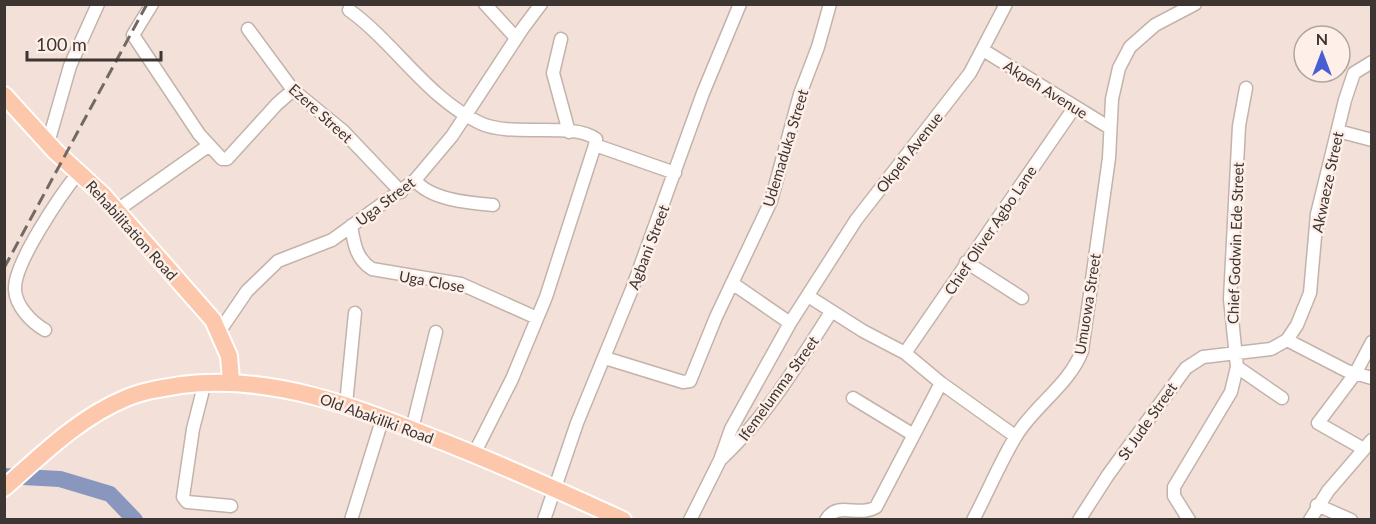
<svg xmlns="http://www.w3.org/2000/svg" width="1376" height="524" viewBox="0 0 1376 524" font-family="Lato,sans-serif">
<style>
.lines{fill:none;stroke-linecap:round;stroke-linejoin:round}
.river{stroke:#8996bd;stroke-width:16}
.minor-casing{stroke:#c3b3aa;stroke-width:15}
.major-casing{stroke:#fff;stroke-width:20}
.minor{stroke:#fff;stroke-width:12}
.major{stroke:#fdc7ab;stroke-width:16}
.rail{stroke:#736964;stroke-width:3;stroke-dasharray:12 6;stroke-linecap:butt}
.labels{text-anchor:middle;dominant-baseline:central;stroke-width:5;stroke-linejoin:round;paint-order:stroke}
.street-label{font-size:15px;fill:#3c3532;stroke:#feefe8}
</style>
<rect width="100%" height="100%" fill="#f3e1d9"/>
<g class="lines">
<!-- river -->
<path class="river" d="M 4,476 L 60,479 L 110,494 L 135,520"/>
<defs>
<path id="minor" d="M 152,4 L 133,35 L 199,134 L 222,159 L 227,159 L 277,104 L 293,90
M 485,4 L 516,38
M 349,10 C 395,43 427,98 480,123 C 512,138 572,121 596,139 L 595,145 L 675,173
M 248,29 L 293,90 L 343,131 L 401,192
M 561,39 L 553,73 L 569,132
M 983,50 L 1110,128
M 1338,131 L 1372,140
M 48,143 L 70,66 L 98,4
M 415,180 C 430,200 470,203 493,205
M 116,211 L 208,146
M 351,226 C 354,243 356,259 372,269 L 461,284 L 537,318
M 966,262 L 1022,298
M 732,283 L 790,323
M 808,296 L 863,331 L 905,353 L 941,383 L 1015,436
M 45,330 C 31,322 16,306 15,290 C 13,264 62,193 79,172
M 219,332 L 247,291 L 278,261 L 332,240 L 415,180 L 452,136 L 523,28 L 541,4
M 1287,340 L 1347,371 L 1372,378
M 905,353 L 1074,108
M 605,358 L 683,382 L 690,381 L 716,317 L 771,201 L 800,94 L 818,47 L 830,4
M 1237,367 L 1282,398
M 205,382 L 193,429 L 183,497 L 187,502 L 231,506
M 853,398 L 912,434
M 346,404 L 355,313
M 412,429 L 436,332
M 1362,448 L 1318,423 L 1355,374 L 1372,342
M 474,454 L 512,379 L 546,297 L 595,145
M 721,459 C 766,417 798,364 831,312
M 1317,505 L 1351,520
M 351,520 L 383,417
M 544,520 L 577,423 L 632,289 L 703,93 L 740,4
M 690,520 L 720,460 L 731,429 L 790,323 L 856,220 L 970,73 L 1006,4
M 826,520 C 838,500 858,518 876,507 L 941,383
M 973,520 C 988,492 1000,462 1016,436 C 1035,405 1069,385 1082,351 L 1109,158 L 1112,99 L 1119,68 L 1130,47 L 1155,25 L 1195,4
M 1079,520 L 1108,475 L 1186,368 L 1203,357 L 1271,349 L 1287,340 L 1297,325 L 1310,293 L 1317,214 L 1345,100 L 1354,73 L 1372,62
M 1189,520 L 1174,496 L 1174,487 L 1231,392 L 1237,367 L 1230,299 L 1239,126 L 1246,88
M 1310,520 L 1328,491 L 1372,440"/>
<path id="major" d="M 4,95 L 55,151 L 103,195 L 213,320 L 229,356 L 231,381
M 4,488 C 42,455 77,419 124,399 C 142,391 162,388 181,385 C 270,374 350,405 431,437 C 496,462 560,491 623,520"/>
</defs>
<!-- minor casing -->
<use href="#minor" class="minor-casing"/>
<!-- major casing -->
<use href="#major" class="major-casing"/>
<!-- minor -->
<use href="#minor" class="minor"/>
<!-- major -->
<use href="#major" class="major"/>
<!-- rail -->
<path class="rail" d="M 4,268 L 147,4"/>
</g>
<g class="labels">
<!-- street labels -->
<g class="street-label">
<text transform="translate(1046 89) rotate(32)">Akpeh Avenue</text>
<text transform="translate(321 113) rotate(42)">Ezere Street</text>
<text transform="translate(785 148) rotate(-73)">Udemaduka Street</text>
<text transform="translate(909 152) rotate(-52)">Okpeh Avenue</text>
<text transform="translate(1327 182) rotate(-78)">Akwaeze Street</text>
<text transform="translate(385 201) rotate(-37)">Uga Street</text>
<text transform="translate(132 230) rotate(48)">Rehabilitation Road</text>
<text transform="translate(990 230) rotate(-56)">Chief Oliver Agbo Lane</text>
<text transform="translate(1235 243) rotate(-88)">Chief Godwin Ede Street</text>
<text transform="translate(648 247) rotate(-69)">Agbani Street</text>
<text transform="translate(432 281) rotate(10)">Uga Close</text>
<text transform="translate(1087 304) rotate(-81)">Umuowa Street</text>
<text transform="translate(778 388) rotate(-54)">Ifemelumma Street</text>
<text transform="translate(377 418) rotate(20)">Old Abakiliki Road</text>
<text transform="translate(1147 421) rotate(-55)">St Jude Street</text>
</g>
</g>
<!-- border -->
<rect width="1376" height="524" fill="none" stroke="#3c3532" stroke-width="12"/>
<!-- north arrow -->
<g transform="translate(1322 54)"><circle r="28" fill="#feefe8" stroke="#b0a59f" stroke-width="1.5"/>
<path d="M0-4.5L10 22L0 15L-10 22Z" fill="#475fd3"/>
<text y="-9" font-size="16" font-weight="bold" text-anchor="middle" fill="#3c3532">N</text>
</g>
<!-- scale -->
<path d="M27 51v9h134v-9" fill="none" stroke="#3c3532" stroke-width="3"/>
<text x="36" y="51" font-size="18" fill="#3c3532" stroke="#feefe8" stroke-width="4.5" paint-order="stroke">100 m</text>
</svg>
